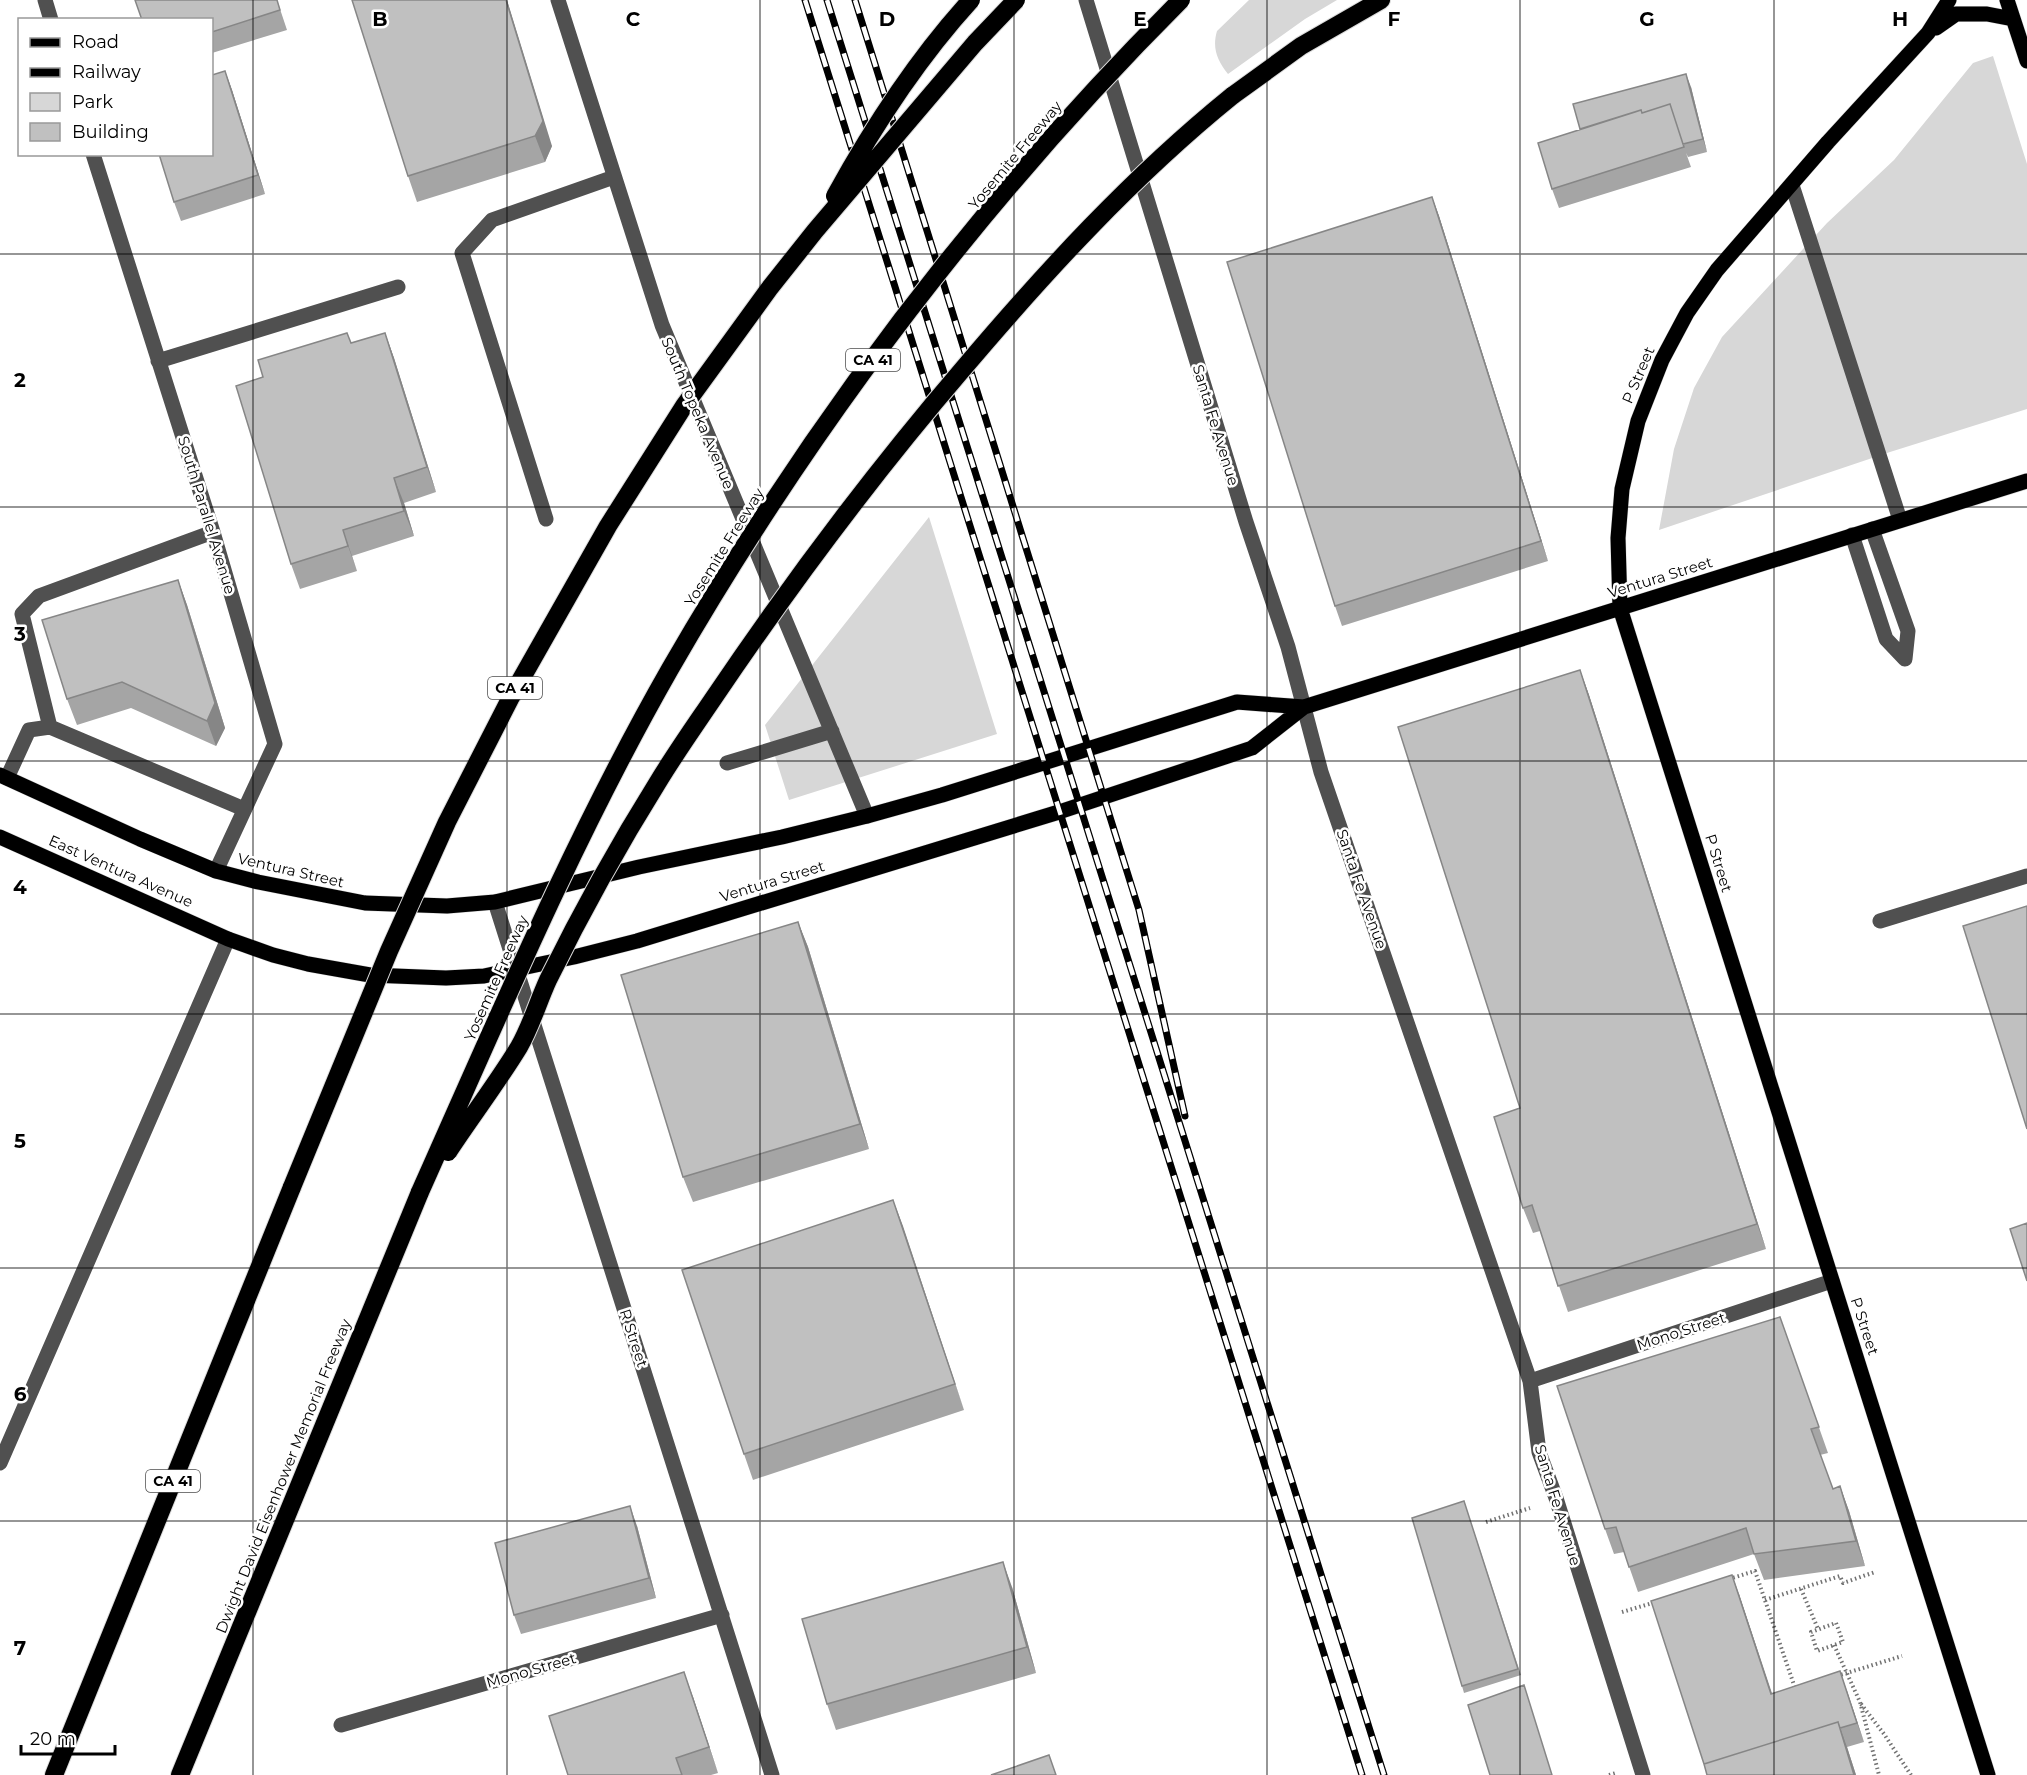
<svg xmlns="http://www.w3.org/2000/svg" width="2027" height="1775" viewBox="0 0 2027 1775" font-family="Montserrat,sans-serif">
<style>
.green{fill:#d7d7d7}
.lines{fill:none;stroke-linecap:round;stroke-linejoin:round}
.major-casing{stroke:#dbdbdb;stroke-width:16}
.highway-casing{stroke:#dbdbdb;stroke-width:20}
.path{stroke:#727272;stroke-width:4;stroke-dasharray:1.5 3;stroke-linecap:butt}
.minor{stroke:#505050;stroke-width:15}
.major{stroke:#000;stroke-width:15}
.highway{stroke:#000;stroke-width:18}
.rail-casing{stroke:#000;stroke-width:7}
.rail{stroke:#fff;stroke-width:4.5;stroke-dasharray:14;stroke-linecap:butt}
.highway-bridge-casing{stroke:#dbdbdb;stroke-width:20;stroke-linecap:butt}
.highway-bridge{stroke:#000;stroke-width:18}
.wall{fill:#a5a5a5}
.shaded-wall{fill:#868686}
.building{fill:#c0c0c0;stroke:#868686;stroke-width:1.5}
.grid{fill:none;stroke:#000;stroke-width:1.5;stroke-opacity:0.55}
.labels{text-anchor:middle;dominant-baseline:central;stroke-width:5;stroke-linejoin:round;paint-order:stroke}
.shield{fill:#fff;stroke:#4c4c4c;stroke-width:1.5}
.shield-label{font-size:14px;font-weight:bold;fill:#000}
.street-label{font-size:15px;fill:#000;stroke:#fff}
.grid-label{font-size:20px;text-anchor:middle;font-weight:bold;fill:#000;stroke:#fff;stroke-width:5;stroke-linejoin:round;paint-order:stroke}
</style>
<rect width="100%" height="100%" fill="#fff"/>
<!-- green -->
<path class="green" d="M 1249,0 L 1337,0 L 1305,19 L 1228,74 C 1217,60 1212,48 1217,31 Z
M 1993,56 L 2027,164 L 2027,409 L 1890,452 L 1659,530 L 1674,449 L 1694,388 L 1722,337 L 1827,223 L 1894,160 L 1973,63 Z
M 929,517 L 997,734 L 789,800 L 765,725 Z"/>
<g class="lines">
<defs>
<path id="major" d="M 1949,0 L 1928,33 L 1828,142 L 1717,270 L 1687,313 L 1662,360 L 1638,421 L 1622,489 L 1618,538 L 1620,608 L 1988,1775
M 2007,0 L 2027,61
M 1936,28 L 1956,14 L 1987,14 L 2013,19
M 0,775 L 140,839 L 216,871 L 258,882 L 365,903 L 447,906 L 495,902 L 639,867 L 782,837 L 867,816 L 942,795 L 1237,702 L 1304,707
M 0,837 L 228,939 L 273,955 L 308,964 L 370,975 L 446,978 L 484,976 L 574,957 L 637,941 L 1059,812 L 1252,748 L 1304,707 L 2027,481"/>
<path id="highway" d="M 1232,96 L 1301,46 L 1381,0
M 54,1775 L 292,1187
M 180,1775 L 420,1192"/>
</defs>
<!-- major casing -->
<use href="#major" class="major-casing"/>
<!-- highway casing -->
<use href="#highway" class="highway-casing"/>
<!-- path -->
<path class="path" d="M 1486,1522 L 1530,1508
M 1729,1579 L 1755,1571 L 1795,1688
M 1801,1589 L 1818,1629
M 1765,1600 L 1840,1576 L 1843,1583 L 1875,1572
M 1622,1612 L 1656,1602
M 1836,1623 L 1843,1642 L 1817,1651 L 1811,1632 Z
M 1834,1645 L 1860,1702 L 1879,1775
M 1837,1676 L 1902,1656
M 1861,1704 L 1884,1734 L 1911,1775
M 1609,1775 L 1616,1773"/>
<!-- minor -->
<path class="minor" d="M 45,0 L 51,20
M 558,0 L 662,325 L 867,816
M 1086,0 L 1246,522 L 1288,647 L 1321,772 L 1530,1381 L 1539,1452 L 1556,1498 L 1643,1775
M 93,154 L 213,532 L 275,744 L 216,871
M 1792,185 L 1900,520
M 158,361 L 398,287
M 546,519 L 462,253 L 492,220 L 614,177
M 1872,529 L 1908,631 L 1905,659
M 213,532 L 39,596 L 22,614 L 50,727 L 244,809
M 1852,535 L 1886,639 L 1905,659
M 727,763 L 832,731
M 7,778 L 29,730 L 50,727
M 495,902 L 772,1775
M 1880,921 L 2027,876
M 1530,1381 L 1832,1281
M 0,1463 L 228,939
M 341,1725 L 722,1615"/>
<!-- major -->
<use href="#major" class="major"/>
<!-- highway -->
<use href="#highway" class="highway"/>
<defs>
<path id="rail" d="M 805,0 L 1362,1775
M 827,0 L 1384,1775
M 855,0 L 1139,910 L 1185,1116"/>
</defs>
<!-- rail casing -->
<use href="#rail" class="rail-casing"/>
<!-- rail -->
<use href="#rail" class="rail"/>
<defs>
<path id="highway-bridge" d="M 835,196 C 873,127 918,58 971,0
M 448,1152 C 471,1117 497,1083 519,1047 C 531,1026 538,1002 548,980 C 581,913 618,846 658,782 C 675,754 694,727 713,699 C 790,585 872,475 962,370 C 1045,272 1132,177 1232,96
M 292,1187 L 389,951 L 447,822 L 511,697 L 608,526 L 684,406 L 769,289 L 815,231 L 975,43 L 1016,0
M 420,1192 C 499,1015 574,837 670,669 C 810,426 982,199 1181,0"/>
</defs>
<!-- highway-bridge casing -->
<use href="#highway-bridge" class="highway-bridge-casing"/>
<!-- highway-bridge -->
<use href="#highway-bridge" class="highway-bridge"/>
</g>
<!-- wall -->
<path class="wall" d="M 277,0 L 287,30 L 212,53 L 212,20 Z
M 352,0 L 552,146 L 545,162 L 417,202 L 408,176 Z
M 225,71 L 232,90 L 265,194 L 181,221 L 174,202 Z
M 1691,87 L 1707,152 L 1688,157 L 1686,153 L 1691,167 L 1559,208 L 1552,189 L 1580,129 Z
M 1432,197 L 1439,216 L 1548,561 L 1342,626 L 1335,606 Z
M 385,333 L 394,358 L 436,492 L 404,503 L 414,536 L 352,556 L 357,571 L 300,589 L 291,564 L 351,343 Z
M 178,580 L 187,605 L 225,728 L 216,746 L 131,708 L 77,725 L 67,699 Z
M 1580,670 L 1589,695 L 1766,1249 L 1568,1312 L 1540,1231 L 1533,1233 L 1523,1208 L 1520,1108 Z
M 798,922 L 808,947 L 869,1149 L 693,1202 L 683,1177 Z
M 893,1200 L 964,1410 L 753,1480 L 744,1454 Z
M 1780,1317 L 1828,1453 L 1820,1455 L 1833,1489 L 1840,1486 L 1849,1511 L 1865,1566 L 1764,1580 L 1754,1554 L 1638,1592 L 1624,1552 L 1614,1554 L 1605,1529 Z
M 1464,1501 L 1521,1675 L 1464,1693 L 1462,1686 Z
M 637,1526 L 656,1598 L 521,1634 L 514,1615 Z
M 1012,1587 L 1036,1673 L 836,1730 L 827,1704 Z
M 1739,1594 L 1772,1693 L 1847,1691 L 1864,1742 L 1847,1747 L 1856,1775 L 1707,1775 Z
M 693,1697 L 718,1773 L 711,1775 L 568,1775 Z"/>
<!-- shaded-wall -->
<path class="shaded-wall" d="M 506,0 L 507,0 L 552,146 L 545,162 L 535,136 Z
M 225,71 L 232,90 L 265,194 L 258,175 Z
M 1686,74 L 1691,87 L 1707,152 L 1703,139 Z
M 1432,197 L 1439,216 L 1548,561 L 1541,541 Z
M 385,333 L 394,358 L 436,492 L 427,467 Z
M 394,478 L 404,503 L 414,536 L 404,511 Z
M 343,530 L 352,556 L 357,571 L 348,546 Z
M 178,580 L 187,605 L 225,728 L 216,746 L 207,721 Z
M 1580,670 L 1589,695 L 1766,1249 L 1757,1224 Z
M 798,922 L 808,947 L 869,1149 L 860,1124 Z
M 893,1200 L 903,1226 L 964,1410 L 955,1384 Z
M 1840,1486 L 1849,1511 L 1865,1566 L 1856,1541 Z
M 630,1506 L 637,1526 L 656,1598 L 649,1578 Z
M 1003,1562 L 1012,1587 L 1036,1673 L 1027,1647 Z
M 1732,1575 L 1739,1594 L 1778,1713 L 1771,1694 Z
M 1840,1671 L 1847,1691 L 1864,1742 L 1857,1723 Z
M 684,1672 L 693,1697 L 718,1773 L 709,1747 Z
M 1838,1722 L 1847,1747 L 1856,1775 L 1854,1775 Z"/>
<!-- building -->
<path class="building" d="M 135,0 L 277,0 L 280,10 L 212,32 L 212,20 L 142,20 Z
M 352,0 L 506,0 L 543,121 L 535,136 L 408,176 Z
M 225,71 L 258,175 L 174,202 L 159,154 L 212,154 L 212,75 Z
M 1686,74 L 1703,139 L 1683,144 L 1670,104 L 1642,113 L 1641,110 L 1580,129 L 1573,104 Z
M 1670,104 L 1684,147 L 1552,189 L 1538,143 L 1635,112 L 1641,110 L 1642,113 Z
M 1432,197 L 1541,541 L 1335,606 L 1227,262 Z
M 347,333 L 351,343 L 385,333 L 427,467 L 394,478 L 404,511 L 343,530 L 348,546 L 291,564 L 236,386 L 263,377 L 258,360 Z
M 178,580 L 215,703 L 207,721 L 122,682 L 67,699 L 42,620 Z
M 1580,670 L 1757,1224 L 1558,1286 L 1532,1205 L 1523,1208 L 1494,1117 L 1520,1108 L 1398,727 Z
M 2027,906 L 2027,1129 L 1963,926 Z
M 798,922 L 860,1124 L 683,1177 L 621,975 Z
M 893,1200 L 955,1384 L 744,1454 L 682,1270 Z
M 2027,1223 L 2027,1281 L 2010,1229 Z
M 1780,1317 L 1819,1427 L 1811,1429 L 1833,1489 L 1840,1486 L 1856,1541 L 1754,1554 L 1746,1528 L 1629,1567 L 1616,1527 L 1605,1529 L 1557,1386 Z
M 1464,1501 L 1518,1669 L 1462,1686 L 1412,1518 Z
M 630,1506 L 649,1578 L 514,1615 L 495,1543 Z
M 1003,1562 L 1027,1647 L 827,1704 L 802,1619 Z
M 1732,1575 L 1771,1694 L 1840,1671 L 1857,1723 L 1840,1728 L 1838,1722 L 1704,1764 L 1651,1601 Z
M 684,1672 L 709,1747 L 676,1758 L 682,1775 L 568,1775 L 549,1716 Z
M 1524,1685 L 1552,1775 L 1490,1775 L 1468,1705 Z
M 1838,1722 L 1854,1775 L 1707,1775 L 1704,1764 Z
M 1049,1755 L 1056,1775 L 991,1775 Z"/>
<!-- grid -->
<path class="grid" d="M 253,0 L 253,1775M 507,0 L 507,1775M 760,0 L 760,1775M 1014,0 L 1014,1775M 1267,0 L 1267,1775M 1520,0 L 1520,1775M 1774,0 L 1774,1775M 0,254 L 2027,254M 0,507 L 2027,507M 0,761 L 2027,761M 0,1014 L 2027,1014M 0,1268 L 2027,1268M 0,1521 L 2027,1521"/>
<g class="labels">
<!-- shield labels -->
<g class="shield">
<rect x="846" y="349" width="54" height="22" rx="4.5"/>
<rect x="488" y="677" width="54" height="22" rx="4.5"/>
<rect x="146" y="1470" width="54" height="22" rx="4.5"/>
</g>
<g class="shield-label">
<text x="873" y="360">CA 41</text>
<text x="515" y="688">CA 41</text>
<text x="173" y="1481">CA 41</text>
</g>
<!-- street labels -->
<g class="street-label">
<text transform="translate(1015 155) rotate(-50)">Yosemite Freeway</text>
<text transform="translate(1638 375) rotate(-67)">P Street</text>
<text transform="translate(698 413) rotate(67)">South Topeka Avenue</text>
<text transform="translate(1216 425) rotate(73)">Santa Fe Avenue</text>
<text transform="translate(207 515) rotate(73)">South Parallel Avenue</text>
<text transform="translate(724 547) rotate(-58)">Yosemite Freeway</text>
<text transform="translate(1660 577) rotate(-17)">Ventura Street</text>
<text transform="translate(1719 863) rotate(73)">P Street</text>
<text transform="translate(291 870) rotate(13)">Ventura Street</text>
<text transform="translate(121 871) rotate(24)">East Ventura Avenue</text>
<text transform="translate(772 881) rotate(-17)">Ventura Street</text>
<text transform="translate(1362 889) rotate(71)">Santa Fe Avenue</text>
<text transform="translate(496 978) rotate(-66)">Yosemite Freeway</text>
<text transform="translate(1865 1326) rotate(72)">P Street</text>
<text transform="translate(1681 1331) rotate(-18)">Mono Street</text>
<text transform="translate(634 1338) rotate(72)">R Street</text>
<text transform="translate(283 1476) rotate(-68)">Dwight David Eisenhower Memorial Freeway</text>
<text transform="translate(1558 1505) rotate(73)">Santa Fe Avenue</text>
<text transform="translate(531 1670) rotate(-16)">Mono Street</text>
</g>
</g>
<g class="grid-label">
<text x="380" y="26">B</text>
<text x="633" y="26">C</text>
<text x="887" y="26">D</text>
<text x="1140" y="26">E</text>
<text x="1394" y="26">F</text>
<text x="1647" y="26">G</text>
<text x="1900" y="26">H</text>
<text x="20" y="387">2</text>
<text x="20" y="641">3</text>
<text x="20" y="894">4</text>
<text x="20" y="1148">5</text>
<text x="20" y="1401">6</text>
<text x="20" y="1655">7</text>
</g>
<!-- legend -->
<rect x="18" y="18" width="195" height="138" fill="#ffffff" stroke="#999999" stroke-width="1.5"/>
<rect x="30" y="38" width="30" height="9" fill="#000000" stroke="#999999" stroke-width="1.5"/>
<text x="72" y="48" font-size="18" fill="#000000">Road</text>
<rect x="30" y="68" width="30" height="9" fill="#000000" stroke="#999999" stroke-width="1.5"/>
<text x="72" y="78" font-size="18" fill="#000000">Railway</text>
<rect x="30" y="93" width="30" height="18" fill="#d7d7d7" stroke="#999999" stroke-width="1.5"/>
<text x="72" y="108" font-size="18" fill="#000000">Park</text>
<rect x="30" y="123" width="30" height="18" fill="#c0c0c0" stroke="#999999" stroke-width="1.5"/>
<text x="72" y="138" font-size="18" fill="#000000">Building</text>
<!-- scale -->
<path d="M21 1745v9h94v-9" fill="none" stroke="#000000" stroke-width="3"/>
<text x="30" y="1745" font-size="18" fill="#000000" stroke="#ffffff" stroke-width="4.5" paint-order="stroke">20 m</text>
</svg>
